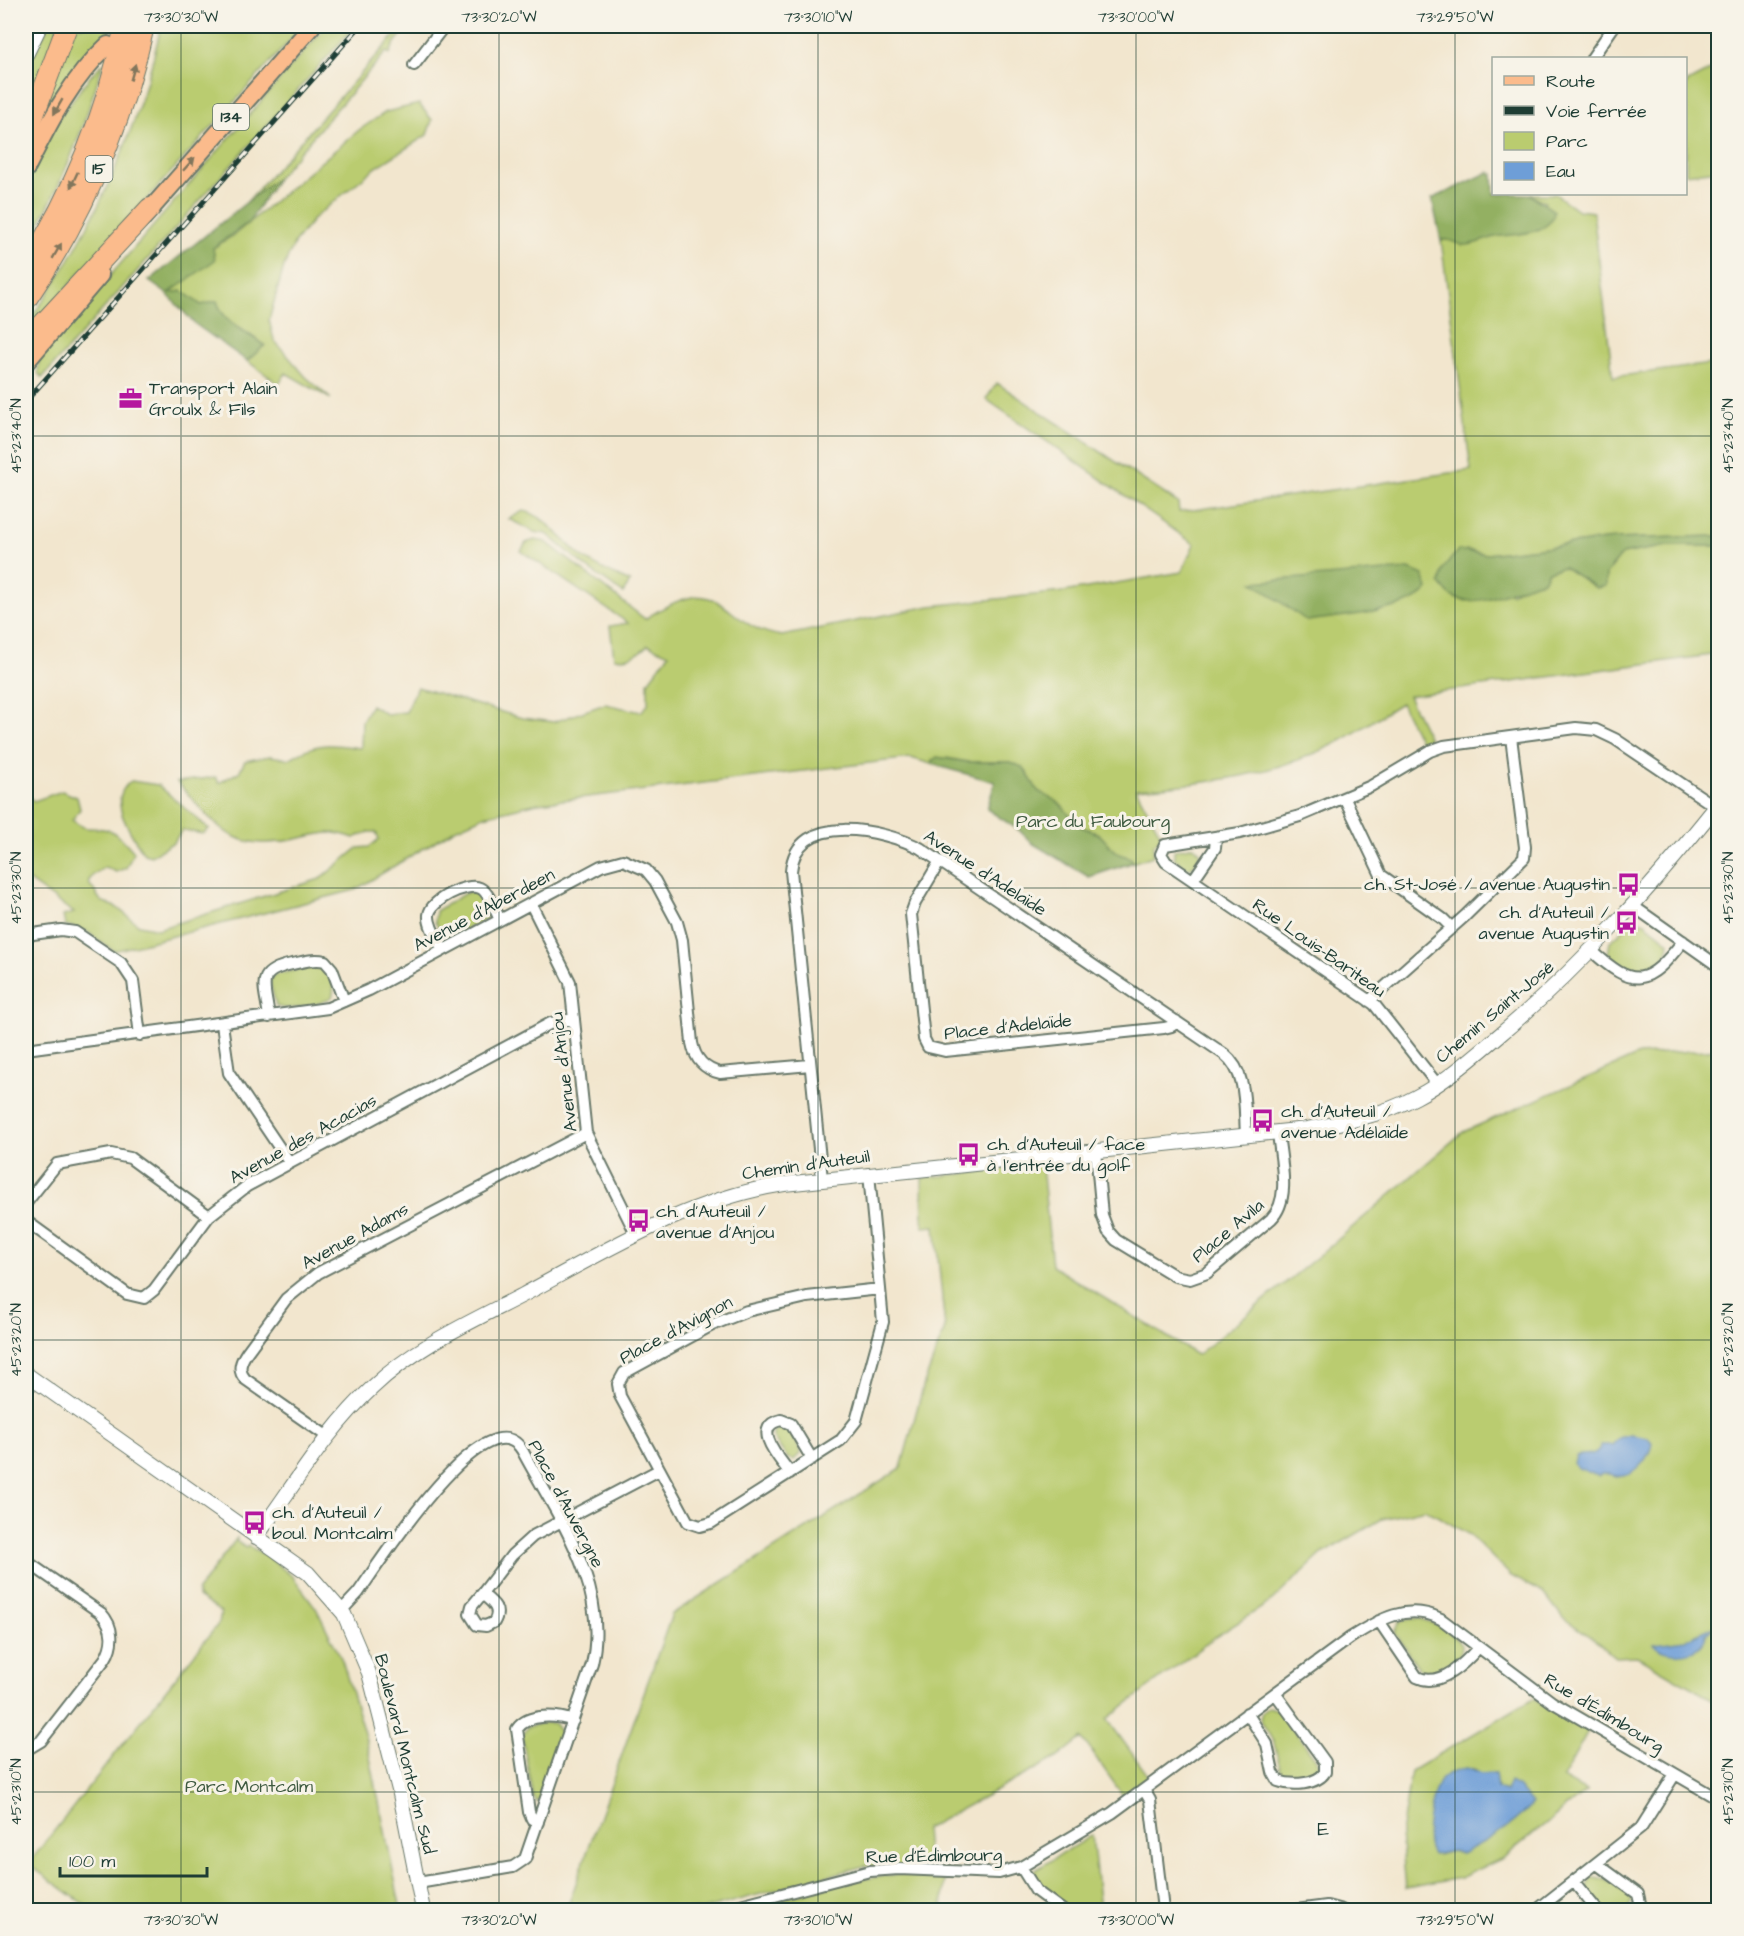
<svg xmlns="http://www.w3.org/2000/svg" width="1744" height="1936" viewBox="0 0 1744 1936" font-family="'Architects Daughter',sans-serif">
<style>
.green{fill:#bacc6f;stroke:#6c8452;stroke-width:1.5;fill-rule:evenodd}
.forest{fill:#93b062;stroke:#59764b;stroke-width:1.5}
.water{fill:#6e9ed7;stroke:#466e86;stroke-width:1.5}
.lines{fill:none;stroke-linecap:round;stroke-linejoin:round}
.minor-casing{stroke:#69786a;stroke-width:14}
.tertiary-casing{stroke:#69786a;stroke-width:16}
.primary-casing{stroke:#69786a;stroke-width:20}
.motorway-casing{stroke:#69786a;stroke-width:22}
.minor{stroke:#fff;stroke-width:10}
.tertiary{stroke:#fff;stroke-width:14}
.primary{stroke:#fbbb8c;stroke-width:16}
.motorway{stroke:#fbbb8c;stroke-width:20}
.rail-casing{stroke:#1f3d34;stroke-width:5}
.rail{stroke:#f7f3e8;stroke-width:3;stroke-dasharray:9;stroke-linecap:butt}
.oneway{fill:#82765c}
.ticks{fill:none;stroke:#1f3d34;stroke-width:1.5;stroke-opacity:0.45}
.labels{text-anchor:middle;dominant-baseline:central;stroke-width:6;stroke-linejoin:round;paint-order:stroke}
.shield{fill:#f7f3e8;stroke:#60746a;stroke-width:1.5}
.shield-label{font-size:16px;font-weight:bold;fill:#1f3d34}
.poi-label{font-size:18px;fill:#1f3d34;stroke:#f7f3e8;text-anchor:start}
.park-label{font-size:18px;fill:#3e5a40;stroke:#f7f3e8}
.street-label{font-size:18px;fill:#1f3d34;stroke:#f7f3e8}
.neighbourhood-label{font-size:20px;letter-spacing:1.5px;fill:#1f3d34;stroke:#f7f3e8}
.neatline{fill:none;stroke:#1f3d34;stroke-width:2}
.ticks-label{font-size:15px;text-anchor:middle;fill:#1f3d34}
</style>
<rect width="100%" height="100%" fill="#f7f3e8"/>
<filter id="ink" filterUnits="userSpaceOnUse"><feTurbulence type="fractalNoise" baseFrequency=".0167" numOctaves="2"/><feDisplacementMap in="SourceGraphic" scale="12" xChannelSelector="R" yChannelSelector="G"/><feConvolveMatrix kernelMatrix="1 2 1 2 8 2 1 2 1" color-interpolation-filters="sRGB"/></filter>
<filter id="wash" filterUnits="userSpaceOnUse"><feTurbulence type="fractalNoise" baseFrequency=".008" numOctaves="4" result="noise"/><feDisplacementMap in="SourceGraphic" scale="24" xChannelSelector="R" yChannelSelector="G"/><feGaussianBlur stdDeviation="1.35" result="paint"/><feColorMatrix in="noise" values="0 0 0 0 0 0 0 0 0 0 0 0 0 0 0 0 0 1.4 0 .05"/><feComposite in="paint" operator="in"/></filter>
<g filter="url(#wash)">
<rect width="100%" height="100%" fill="#f2e6ce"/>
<!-- green -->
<path class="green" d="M 48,26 L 59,26 L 26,116 L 26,70 Z
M 73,26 L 112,26 C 110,38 90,49 81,60 C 59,89 42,120 26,153 Z
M 161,26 L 303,26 L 26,333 L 26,325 C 91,236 138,133 161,26 Z
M 326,26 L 355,26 L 42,378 L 38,373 L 39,358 Z
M 403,26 L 415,26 C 403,31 394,41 390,54 L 386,52 L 278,177 L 246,203 Z
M 103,63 C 83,131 63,183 26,248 L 26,181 L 54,124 L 93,73 Z
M 1718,66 L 1718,170 L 1686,174 L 1686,83 Z
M 419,104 L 432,120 L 427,135 L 375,168 L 314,218 L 295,242 L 284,266 L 269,320 L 274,340 L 306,377 L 331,399 L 286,373 L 279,384 L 247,361 L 265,345 L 231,322 L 220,311 L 201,305 L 182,291 L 167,294 L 214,260 L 213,248 L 234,235 L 359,130 L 386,112 Z
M 1529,194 L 1555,194 L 1578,210 L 1593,212 L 1613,377 L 1718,363 L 1718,536 L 1614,539 L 1487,554 L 1467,550 L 1511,594 L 1524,585 L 1543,581 L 1547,571 L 1564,567 L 1596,588 L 1605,586 L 1606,574 L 1622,554 L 1667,546 L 1718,546 L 1718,654 L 1408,696 L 1431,743 L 1423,747 L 1401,703 C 1381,715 1362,729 1342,740 C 1279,775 1206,784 1136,789 L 1162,837 L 1154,844 L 1153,856 L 1089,877 L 1032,843 L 1019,830 L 987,809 L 1011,762 L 967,762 L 947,758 L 932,760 L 931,764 L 911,758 L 538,803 L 484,816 L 455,829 L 355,890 L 114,951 L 86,931 L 65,925 L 63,916 L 74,913 L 26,879 L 26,795 L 34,801 L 62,791 L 77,797 L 80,809 L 72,820 C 91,834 89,825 108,830 C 118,833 127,844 134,852 L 126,868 L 116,872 L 105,867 L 93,875 L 88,882 L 101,901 L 116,907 L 139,925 L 158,929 L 320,879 L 358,848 L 369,847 L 379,839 L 376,832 L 369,832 L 354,838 C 332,830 324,833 301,838 C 231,854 221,830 177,782 L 216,777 L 219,783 L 239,772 L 245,761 L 270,756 L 289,759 C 317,741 329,744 361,748 L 362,721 L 371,705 L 386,714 L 406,712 L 417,687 L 522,718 L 554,722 L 605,704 L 641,712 L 648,704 L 648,682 L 669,654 L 648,645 C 638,655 628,660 614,658 L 610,626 L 628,623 L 521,551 L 526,543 L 535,540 L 546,542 L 645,619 C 728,564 716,626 782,636 L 930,606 L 1063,592 L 1182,572 L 1194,544 L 986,399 L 997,383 L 1178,503 L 1179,512 L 1471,470 L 1441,240 L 1525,233 L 1545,202 Z
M 523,511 C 545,514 563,542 581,556 C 596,567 613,574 630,582 L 623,593 L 586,567 L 547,534 L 534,532 L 509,519 Z
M 131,781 L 158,785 L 209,829 L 203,834 L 182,830 L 174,842 L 151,856 L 144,854 C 131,833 105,800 131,781 Z
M 1194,846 L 1201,853 L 1193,867 L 1186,868 L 1174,858 L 1174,850 Z
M 467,892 L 480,894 L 488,909 L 486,918 L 454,936 L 444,936 L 435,922 L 436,911 Z
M 1634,920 L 1645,923 L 1669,942 C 1668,973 1621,981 1608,954 L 1610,942 Z
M 320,965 C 329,971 337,986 332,997 C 321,1005 289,1012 276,1006 L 270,982 L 273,975 Z
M 1718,1049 L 1718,1703 L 1637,1656 L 1615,1657 L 1590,1636 L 1563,1618 L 1544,1593 L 1511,1576 L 1470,1535 L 1425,1509 L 1382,1519 L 1322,1554 L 1272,1601 L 1215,1637 L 1107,1719 L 1150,1778 L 1124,1797 L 1082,1738 L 1058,1757 L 925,1829 L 928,1865 L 864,1866 L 702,1910 L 573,1910 L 569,1903 L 672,1614 L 901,1468 L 924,1384 L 945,1328 L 935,1226 L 923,1227 L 922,1178 L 1042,1165 L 1052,1266 L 1197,1355 L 1327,1249 L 1463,1132 L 1639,1055 Z
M 782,1426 C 790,1430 800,1445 800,1454 L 794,1460 L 787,1458 L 773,1437 L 773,1431 Z
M 237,1538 L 237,1541 L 246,1548 L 248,1546 L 266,1555 L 293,1577 L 316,1608 L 342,1660 L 367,1743 L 401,1910 L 92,1910 L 28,1864 L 219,1623 L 221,1612 L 198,1597 L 197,1591 Z
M 1419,1618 L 1445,1628 L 1462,1644 C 1463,1660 1446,1668 1434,1674 L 1420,1670 L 1395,1633 L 1400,1621 Z
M 1534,1698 L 1588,1731 L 1562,1778 L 1586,1791 L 1503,1858 L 1460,1878 L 1406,1888 L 1401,1834 L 1411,1771 ZM 1460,1769 L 1474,1770 L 1481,1774 L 1495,1773 L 1497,1789 L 1506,1792 L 1509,1789 L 1521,1814 L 1502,1829 L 1461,1854 L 1452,1851 L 1438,1855 L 1447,1774 Z
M 1269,1707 L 1279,1710 L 1317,1761 L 1319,1768 L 1315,1774 C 1304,1778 1290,1781 1281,1772 L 1274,1743 L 1260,1719 L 1262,1712 Z
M 544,1723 L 554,1723 L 562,1734 L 540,1800 L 536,1802 L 533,1798 L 522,1736 L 527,1727 Z
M 1092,1835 L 1100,1910 C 1092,1910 1083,1912 1075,1910 C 1064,1908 1034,1883 1032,1872 Z
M 897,1874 L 945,1876 L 942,1910 L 739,1910 L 844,1882 Z
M 1591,1877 C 1603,1876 1628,1889 1632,1901 L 1627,1910 L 1604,1910 L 1586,1888 Z"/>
<!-- forest -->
<path class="forest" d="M 1489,172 L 1493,174 L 1494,194 L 1529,194 L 1554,211 C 1553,235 1513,234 1495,237 C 1486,239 1473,246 1463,245 C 1454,244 1451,238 1441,240 L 1432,199 Z
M 278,177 L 249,222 L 213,248 L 215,260 L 169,293 L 182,291 L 201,305 L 217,301 C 223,323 247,333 265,345 L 247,361 L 195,324 L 167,294 L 149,281 Z
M 1718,536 L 1718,546 L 1667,546 L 1622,554 L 1606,574 L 1606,586 L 1596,588 L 1564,567 L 1548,571 L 1543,581 C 1519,586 1478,610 1453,597 C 1448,595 1444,588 1440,584 L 1443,569 L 1458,550 L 1487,554 L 1614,539 Z
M 1409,569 L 1423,575 L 1428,589 C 1411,613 1336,616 1307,621 L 1253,582 Z
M 937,757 L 967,762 L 1011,762 L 1024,768 L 1038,791 L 1058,802 L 1080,826 L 1099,834 L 1117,853 L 1131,858 L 1133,862 L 1089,877 L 1032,843 L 1019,830 L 987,809 L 995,782 L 931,764 L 932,761 Z"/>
<!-- water -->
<path class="water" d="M 1631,1435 L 1648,1438 L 1652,1444 C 1649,1457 1637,1474 1623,1476 C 1613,1478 1608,1470 1598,1476 L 1578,1468 L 1574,1463 L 1576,1456 C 1586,1453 1596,1458 1601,1445 L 1612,1445 L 1619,1438 Z
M 1718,1624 L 1706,1634 C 1704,1656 1666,1659 1654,1644 L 1685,1640 Z
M 1467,1768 L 1481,1774 L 1495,1773 L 1497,1789 L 1506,1792 L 1510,1782 L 1518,1786 L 1532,1803 C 1516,1825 1485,1842 1461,1854 L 1453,1851 L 1433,1855 C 1421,1846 1431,1790 1441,1779 C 1448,1772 1458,1769 1467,1768 Z"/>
</g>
<g filter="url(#ink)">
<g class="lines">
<defs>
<path id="minor" d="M 1592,58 L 1614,26
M 414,65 L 444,26
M 1345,799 L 1381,875 L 1443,919 L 1452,928
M 940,861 L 915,903 L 911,914 L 924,1039 L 928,1047 L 945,1051 L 1164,1028 L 1172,1026 L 1176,1021
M 1193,880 L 1215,848 L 1216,837
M 531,904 L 570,982 L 586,1133 L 636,1234
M 1633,906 L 1718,966
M 26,935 L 61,930 L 75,932 L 121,963 L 133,981 L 140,1035
M 443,950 C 438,940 428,926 429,915 C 430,900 467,882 480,888 C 489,892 495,910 500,920
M 1591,950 C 1634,990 1648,986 1683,941
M 1369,1001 L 1465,916 L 1524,858 L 1525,847 L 1511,737
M 269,1017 C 265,985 254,972 292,964 C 303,962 314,958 325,961 L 332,969 L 344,1001
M 222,1024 L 229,1073 L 289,1162
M 26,1049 L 328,1008 L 369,990 L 601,866 L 623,860 L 646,870 L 655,881 L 677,922 L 682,940 L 692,1043 C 695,1059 704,1069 720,1073 L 810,1065
M 1437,1084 L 1374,1004 L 1166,862 L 1161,854 L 1165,845 L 1240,833 L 1300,816 L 1371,786 L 1430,751 L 1444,746 L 1576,728 L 1596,730 L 1615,739 L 1716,807
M 1096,1151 L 1102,1215 L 1108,1231 L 1116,1240 L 1175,1276 L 1190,1279 L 1207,1273 L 1271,1219 C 1292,1198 1280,1159 1278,1132
M 869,1174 L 880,1289
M 822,1179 L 791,871 C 796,810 884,830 920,848 L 1224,1054 C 1248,1073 1244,1107 1246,1135
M 26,1203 L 57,1164 L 111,1154 L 130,1158 L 209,1216
M 26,1221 L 127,1294 L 144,1298 L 154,1290 L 209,1216 L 247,1186 L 551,1023 L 574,1019
M 880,1289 L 883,1322 L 856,1421 L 841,1440 L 711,1523 L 700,1526 L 688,1522 L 620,1396 L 618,1384 L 624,1373 L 712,1325 L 747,1311 L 807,1297 Z
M 328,1437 L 245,1379 C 237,1370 241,1361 247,1352 L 286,1299 L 318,1273 L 586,1133
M 790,1473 C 780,1459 750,1427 781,1420 L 791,1424 L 812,1459
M 26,1561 L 101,1613 C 114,1627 114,1644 105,1659 L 41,1741 L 26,1750
M 482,1594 L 512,1555 L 533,1536 L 659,1470
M 482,1594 C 492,1602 502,1609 494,1622 L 486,1626 L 477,1625 L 470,1614 L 472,1606 Z
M 342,1610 L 358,1593 C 376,1568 487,1393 522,1450 C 557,1516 610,1586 592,1664 L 525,1859 L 513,1867 L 418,1883
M 1379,1621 L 1417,1677 C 1439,1688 1464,1664 1478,1648
M 1247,1713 L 1267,1744 L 1273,1772 L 1278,1781 C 1292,1786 1317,1785 1325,1772 L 1325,1762 L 1275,1693
M 1144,1790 L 1150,1800 L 1163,1910
M 538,1822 L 532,1819 L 529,1812 L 517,1729 C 528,1713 557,1715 573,1721
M 1597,1864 L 1638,1894 L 1640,1903 L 1636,1910
M 1021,1867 L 1036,1891 L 1062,1910
M 1574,1882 L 1597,1910
M 721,1910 L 870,1871 L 899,1869 L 999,1873 L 1021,1867 L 1112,1813 L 1350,1638 C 1378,1620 1408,1602 1441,1619 L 1552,1702 L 1718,1799
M 1296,1910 L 1327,1906 L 1342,1910
M 1537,1910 L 1641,1828 L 1675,1774"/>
<path id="tertiary" d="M 26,55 L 40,26
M 26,1374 L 308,1573 L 344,1614 L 369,1673 L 400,1794 L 423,1910
M 256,1537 C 294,1486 326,1430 373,1387 C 416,1346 471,1322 523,1295 C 607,1250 688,1199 784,1184 L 1307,1129 C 1343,1123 1383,1115 1416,1097 C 1445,1082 1471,1059 1496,1038 C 1579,969 1651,888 1718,804"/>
<path id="primary" d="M 26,169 C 49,123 70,80 108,45
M 142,219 L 312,26
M 26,362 L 100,275"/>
<path id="motorway" d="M 26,136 L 67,26
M 26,269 C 73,194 107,112 125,26
M 26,300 C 83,216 122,124 144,26
M 26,342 L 150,208"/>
</defs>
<!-- minor casing -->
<use href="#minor" class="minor-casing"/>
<!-- tertiary casing -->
<use href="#tertiary" class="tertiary-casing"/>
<!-- primary casing -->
<use href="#primary" class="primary-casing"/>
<!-- motorway casing -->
<use href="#motorway" class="motorway-casing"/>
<!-- minor -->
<use href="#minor" class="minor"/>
<!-- tertiary -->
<use href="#tertiary" class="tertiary"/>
<!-- primary -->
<use href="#primary" class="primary"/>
<!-- motorway -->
<use href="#motorway" class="motorway"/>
<defs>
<path id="rail" d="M 26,401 L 360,26"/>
</defs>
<!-- rail casing -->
<use href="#rail" class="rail-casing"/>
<!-- rail -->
<use href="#rail" class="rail"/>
</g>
<!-- one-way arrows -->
<defs><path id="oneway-solid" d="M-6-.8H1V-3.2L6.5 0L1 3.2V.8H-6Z" transform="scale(1.5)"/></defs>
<g class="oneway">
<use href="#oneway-solid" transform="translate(133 72) rotate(-74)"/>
<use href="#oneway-solid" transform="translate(58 107) rotate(120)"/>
<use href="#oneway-solid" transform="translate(189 164) rotate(-48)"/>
<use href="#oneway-solid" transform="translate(74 180) rotate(115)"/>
<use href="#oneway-solid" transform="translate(57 251) rotate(-60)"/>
</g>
</g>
<!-- ticks -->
<path class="ticks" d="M 181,26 L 181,1910M 499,26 L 499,1910M 818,26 L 818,1910M 1136,26 L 1136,1910M 1455,26 L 1455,1910M 26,436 L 1718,436M 26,888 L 1718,888M 26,1340 L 1718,1340M 26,1792 L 1718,1792"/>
<!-- icons -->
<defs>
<symbol id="office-bare" viewBox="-9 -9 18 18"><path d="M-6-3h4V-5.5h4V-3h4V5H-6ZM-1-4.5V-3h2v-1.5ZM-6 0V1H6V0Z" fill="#b5179e" stroke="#f7f3e8" stroke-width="2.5" paint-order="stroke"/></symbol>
<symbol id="bus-bare" viewBox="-9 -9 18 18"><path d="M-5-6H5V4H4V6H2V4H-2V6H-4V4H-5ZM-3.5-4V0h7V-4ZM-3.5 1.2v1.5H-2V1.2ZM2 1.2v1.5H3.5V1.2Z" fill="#b5179e" stroke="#f7f3e8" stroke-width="2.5" paint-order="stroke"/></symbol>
</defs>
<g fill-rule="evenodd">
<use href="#office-bare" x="114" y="382" width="33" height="33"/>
<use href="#bus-bare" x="1612" y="868" width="33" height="33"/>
<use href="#bus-bare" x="1610" y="906" width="33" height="33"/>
<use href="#bus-bare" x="1246" y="1104" width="33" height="33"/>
<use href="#bus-bare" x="952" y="1138" width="33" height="33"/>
<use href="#bus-bare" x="622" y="1204" width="33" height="33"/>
<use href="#bus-bare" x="238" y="1506" width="33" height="33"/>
</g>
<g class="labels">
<!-- shield labels -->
<g class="shield">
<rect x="213" y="104" width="36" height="26" rx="4.5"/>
<rect x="85.5" y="156" width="27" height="26" rx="4.5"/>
</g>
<g class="shield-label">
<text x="231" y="117">134</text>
<text x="99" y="169">15</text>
</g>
<!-- poi labels -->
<g class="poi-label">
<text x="149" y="388">Transport Alain<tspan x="149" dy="21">Groulx &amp; Fils</tspan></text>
<text x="1610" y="884" text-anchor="end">ch. St-José / avenue Augustin</text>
<text x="1609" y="912" text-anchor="end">ch. d'Auteuil /<tspan x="1609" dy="21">avenue Augustin</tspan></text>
<text x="1281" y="1111">ch. d'Auteuil /<tspan x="1281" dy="21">avenue Adélaïde</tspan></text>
<text x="987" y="1144">ch. d'Auteuil / face<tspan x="987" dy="21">à l'entrée du golf</tspan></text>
<text x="656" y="1211">ch. d'Auteuil /<tspan x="656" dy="21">avenue d'Anjou</tspan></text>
<text x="272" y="1512">ch. d'Auteuil /<tspan x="272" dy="21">boul. Montcalm</tspan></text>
</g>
<!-- park labels -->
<g class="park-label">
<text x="1093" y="821">Parc du Faubourg</text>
<text x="249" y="1786">Parc Montcalm</text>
</g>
<!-- street labels -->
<g class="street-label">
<text transform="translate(985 873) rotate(33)">Avenue d'Adelaïde</text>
<text transform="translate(484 910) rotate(-28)">Avenue d'Aberdeen</text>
<text transform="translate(1319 948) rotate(35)">Rue Louis-Bariteau</text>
<text transform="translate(1495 1012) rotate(-40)">Chemin Saint-José</text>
<text transform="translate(1008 1027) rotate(-6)">Place d'Adelaïde</text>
<text transform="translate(564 1072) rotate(-97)">Avenue d'Anjou</text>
<text transform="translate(303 1139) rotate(-29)">Avenue des Acacias</text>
<text transform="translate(806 1165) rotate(-8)">Chemin d'Auteuil</text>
<text transform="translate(1228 1231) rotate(-40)">Place Avila</text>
<text transform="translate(355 1236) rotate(-29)">Avenue Adams</text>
<text transform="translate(676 1330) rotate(-28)">Place d'Avignon</text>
<text transform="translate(566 1504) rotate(62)">Place d'Auvergne</text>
<text transform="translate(1604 1713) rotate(31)">Rue d'Édimbourg</text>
<text transform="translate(405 1754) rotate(76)">Boulevard Montcalm Sud</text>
<text transform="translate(934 1856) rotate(-1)">Rue d'Édimbourg</text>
</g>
<!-- neighbourhood labels -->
<g class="neighbourhood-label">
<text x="1324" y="1829">E</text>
</g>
</g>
<!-- margin -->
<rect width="1744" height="1936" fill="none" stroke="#f7f3e8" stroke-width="66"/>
<!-- legend -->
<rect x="1492" y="57" width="195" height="138" fill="#f7f3e8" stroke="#a1aaa0" stroke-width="1.5"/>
<rect x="1504" y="76" width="30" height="9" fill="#fbbb8c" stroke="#a1aaa0" stroke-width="1.5"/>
<text x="1546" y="87" font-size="18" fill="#1f3d34">Route</text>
<rect x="1504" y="106" width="30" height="9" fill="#1f3d34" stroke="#a1aaa0" stroke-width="1.5"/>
<text x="1546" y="117" font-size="18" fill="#1f3d34">Voie ferrée</text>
<rect x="1504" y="132" width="30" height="18" fill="#bacc6f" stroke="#a1aaa0" stroke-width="1.5"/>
<text x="1546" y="147" font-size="18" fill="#1f3d34">Parc</text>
<rect x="1504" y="162" width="30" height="18" fill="#6e9ed7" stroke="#a1aaa0" stroke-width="1.5"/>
<text x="1546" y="177" font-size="18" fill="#1f3d34">Eau</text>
<!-- scale -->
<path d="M60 1867v9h147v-9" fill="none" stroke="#1f3d34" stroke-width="3"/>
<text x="69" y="1867" font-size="18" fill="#1f3d34" stroke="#f7f3e8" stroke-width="4.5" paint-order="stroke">100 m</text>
<rect x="33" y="33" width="1678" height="1870" class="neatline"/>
<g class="ticks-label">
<text x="181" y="22">73°30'30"W</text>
<text x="499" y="22">73°30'20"W</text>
<text x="818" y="22">73°30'10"W</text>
<text x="1136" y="22">73°30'00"W</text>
<text x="1455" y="22">73°29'50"W</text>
<text transform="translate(16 436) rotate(-90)" y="5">45°23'40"N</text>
<text transform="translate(1728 436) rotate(-90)" y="5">45°23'40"N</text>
<text transform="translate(16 888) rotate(-90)" y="5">45°23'30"N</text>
<text transform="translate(1728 888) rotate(-90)" y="5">45°23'30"N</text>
<text transform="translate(16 1340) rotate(-90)" y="5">45°23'20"N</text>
<text transform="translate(1728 1340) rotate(-90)" y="5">45°23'20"N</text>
<text transform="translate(16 1792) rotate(-90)" y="5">45°23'10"N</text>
<text transform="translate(1728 1792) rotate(-90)" y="5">45°23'10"N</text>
<text x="181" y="1925">73°30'30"W</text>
<text x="499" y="1925">73°30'20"W</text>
<text x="818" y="1925">73°30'10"W</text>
<text x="1136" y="1925">73°30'00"W</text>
<text x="1455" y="1925">73°29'50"W</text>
</g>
</svg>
